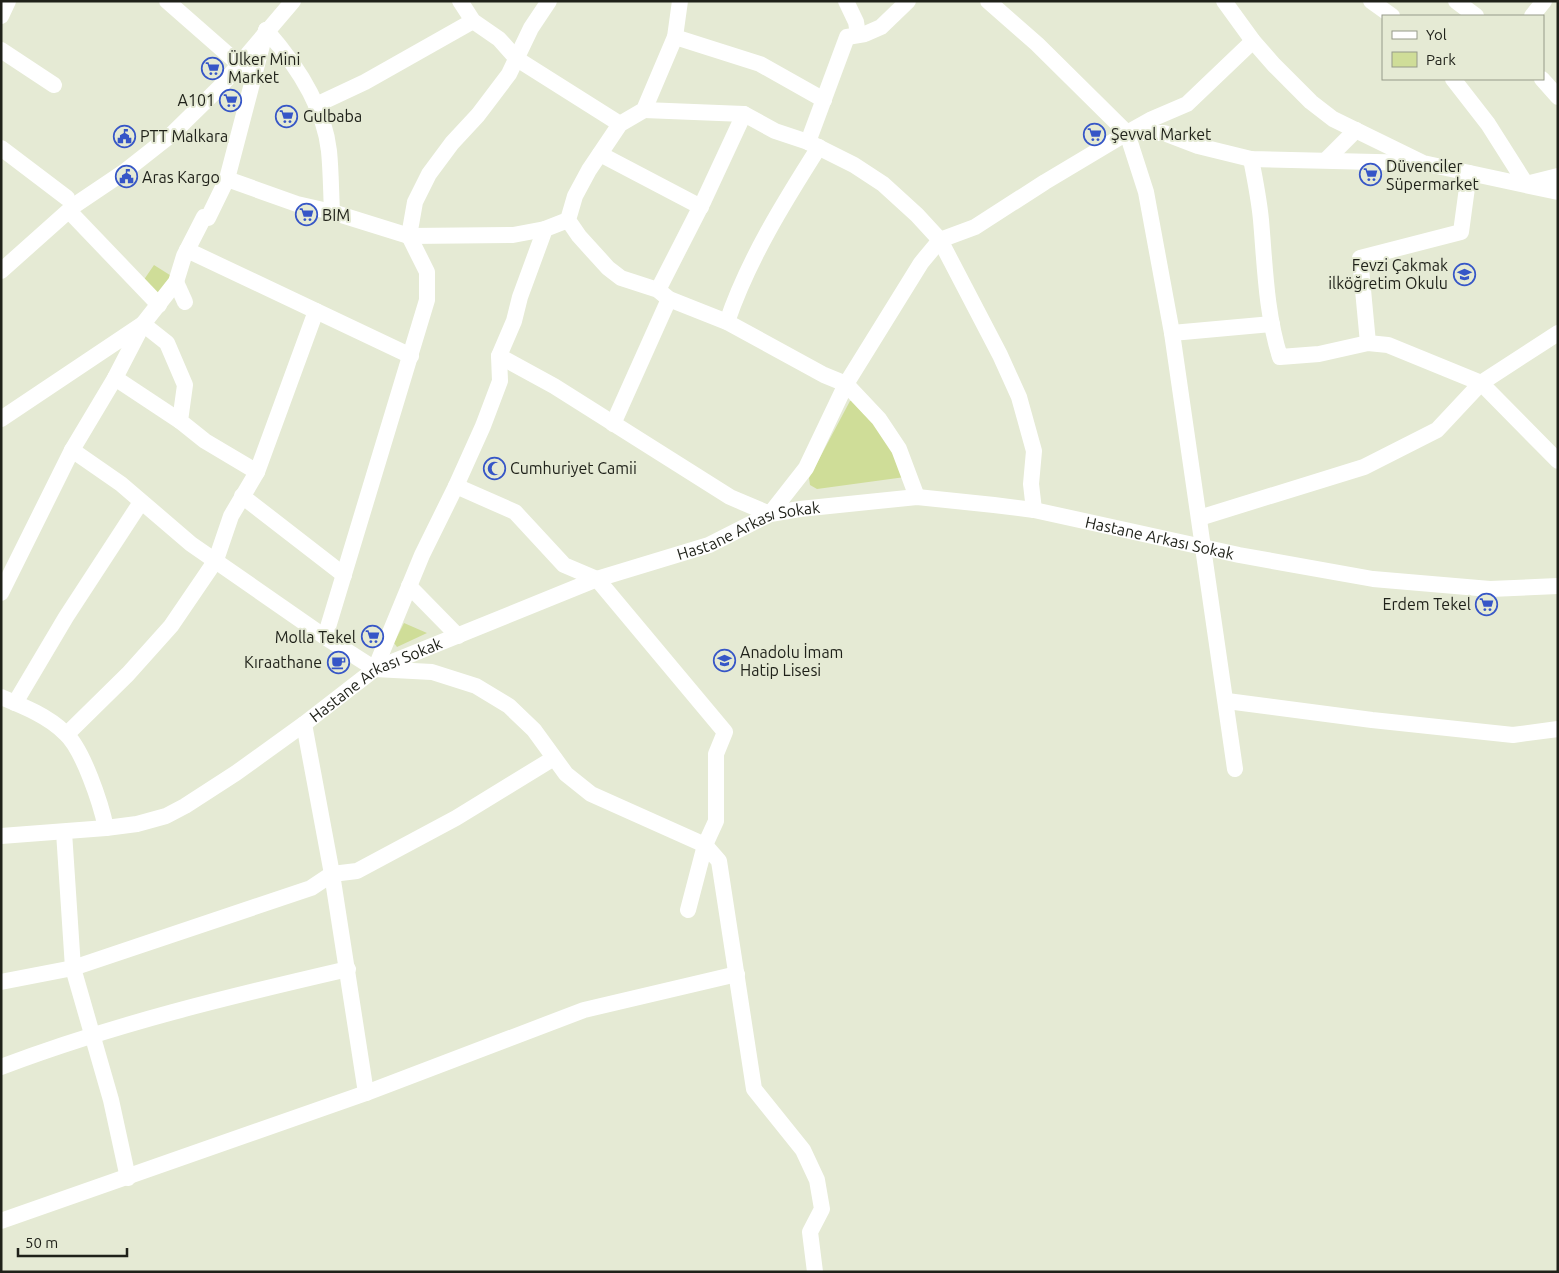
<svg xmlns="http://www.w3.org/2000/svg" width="1559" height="1273" viewBox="0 0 1559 1273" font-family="Ubuntu,sans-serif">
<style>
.green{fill:#cfdd98}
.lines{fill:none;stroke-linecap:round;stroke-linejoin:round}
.minor{stroke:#fff;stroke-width:16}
.labels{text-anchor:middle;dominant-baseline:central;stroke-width:4;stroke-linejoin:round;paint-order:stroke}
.poi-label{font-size:16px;fill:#1f2119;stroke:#e5ead4;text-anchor:start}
.street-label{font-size:16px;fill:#1f2119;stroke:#e5ead4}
</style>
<rect width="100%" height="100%" fill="#e5ead4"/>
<!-- green -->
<path class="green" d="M 154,265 L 173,277 L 160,296 L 141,284 Z
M 850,401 L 854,401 L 881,431 L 905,477 L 817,489 L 810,485 L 809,478 Z
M 404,623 L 427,633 L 397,647 L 394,643 Z"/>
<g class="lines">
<!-- minor -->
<g class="minor">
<path d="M 167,1 L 232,58 L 249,66"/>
<path d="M 460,1 L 473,21 L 499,39 L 517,59 L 620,124"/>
<path d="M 680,1 L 675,37 L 644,110 L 620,124 L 589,170 L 575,196 L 568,220 L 579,236 L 608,268 L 621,278 L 658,290 L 669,299 L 727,322 L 824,375 L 846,384 L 879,419 L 899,449 L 917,497"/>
<path d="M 846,1 L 856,22 L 858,34"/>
<path d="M 988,1 L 1037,44 L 1127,133 L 1146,192 L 1172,333 L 1235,769"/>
<path d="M 1224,1 L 1253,41 L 1274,65 L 1311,102 L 1333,119 L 1423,163 L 1558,192"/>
<path d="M 1371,1 L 1392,16"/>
<path d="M 1456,1 L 1476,16"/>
<path d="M 1,16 L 8,1"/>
<path d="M 1532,16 L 1544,1"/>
<path d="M 266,30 C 295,63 324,106 329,151 C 331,171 331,192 332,212"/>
<path d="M 675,37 L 760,64 L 824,100"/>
<path d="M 1,50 L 54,85"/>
<path d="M 1453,79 L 1488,124 L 1526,184 L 1558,176"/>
<path d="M 1542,79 L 1558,97"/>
<path d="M 316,105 L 365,82 L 473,21"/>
<path d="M 644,110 L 744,114 L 775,131 L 808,142 L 854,165 L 883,184 L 917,215 L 940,240 L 1000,355 L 1019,397 L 1034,451 L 1031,484 L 1034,510"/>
<path d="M 1129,133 L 1164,133 L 1198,146 L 1251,159 L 1418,163"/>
<path d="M 808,142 L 847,37 L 865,34 L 881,27 L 908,1"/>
<path d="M 1,148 L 67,198"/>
<path d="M 600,154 L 701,207"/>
<path d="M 1251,159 C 1255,179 1259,199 1261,220 C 1265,266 1266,313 1280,357 L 1319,354 L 1368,343 L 1388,345 L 1481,383 L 1558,461"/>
<path d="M 1326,160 L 1356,130"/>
<path d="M 227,179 L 297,204 L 332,212 L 409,236 L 513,235 L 545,229"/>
<path d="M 69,211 L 159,305"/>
<path d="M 187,250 L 411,356"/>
<path d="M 1,271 L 75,205 L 124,172 L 171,135 L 220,87 L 293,1"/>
<path d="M 176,282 L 185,302"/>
<path d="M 658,290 L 704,200 L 744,114"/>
<path d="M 727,322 C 748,260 784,202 819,147"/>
<path d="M 1172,333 L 1272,324"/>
<path d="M 1368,343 L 1360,258 L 1461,232 L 1469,173"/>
<path d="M 499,356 L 554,386 L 730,497 L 770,514 L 806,468 L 846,384 L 921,263 L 940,240 L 975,227 L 1045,182 L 1127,133 L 1152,119 L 1187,104 L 1253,41"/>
<path d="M 115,378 L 180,421"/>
<path d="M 1,419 L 143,324 L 167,343 L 185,385 L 180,421 L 205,441 L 257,472"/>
<path d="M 613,424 L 669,299"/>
<path d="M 72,450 L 121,484 L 191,544 L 325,637 L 375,669 L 432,672 L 476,686 L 509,706 L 534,730 L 566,774 L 591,794 L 705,845 L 719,861 L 754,1089 L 803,1150 L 817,1180 L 822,1209 L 810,1232 L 815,1272"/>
<path d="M 456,486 L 515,512 L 564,565 L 597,579 L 725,732 L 716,754 L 716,821 L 705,845 L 688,910"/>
<path d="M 242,496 L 344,575"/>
<path d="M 1199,518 L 1364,467 L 1437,430 L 1481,383 L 1558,333"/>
<path d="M 409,586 L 458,636"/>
<path d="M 1,593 L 72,450 L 115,378 L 143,324 L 176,282 L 184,256 L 204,217 L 208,218 L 227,179 L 266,30"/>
<path d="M 325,637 L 427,300 L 427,272 L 409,236 L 415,202 L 429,174 L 452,143 L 478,115 L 509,74 L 531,28 L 549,1"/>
<path d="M 375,669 L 422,555 L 456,486 L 483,426 L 500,381 L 499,356 L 514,321 L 520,297 L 545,229 L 568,220"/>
<path d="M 1,697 C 23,706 48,716 65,733 C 83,749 101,804 106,828"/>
<path d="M 1227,701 L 1372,720 L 1513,735 L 1558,729"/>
<path d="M 15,703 L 66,617 L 141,502"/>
<path d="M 304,724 L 332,874 L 366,1093"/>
<path d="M 67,734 L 128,674 L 171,626 L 216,560 L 231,516 L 257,472 L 316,311"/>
<path d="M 64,832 L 73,968 L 111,1100 L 128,1178"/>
<path id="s1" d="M 1,836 L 106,828 L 137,824 L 166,816 L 185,806 L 236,773 L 304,724 L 375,669 L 597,579 L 709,545 L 770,514 L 800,509 L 917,497 L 994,505 L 1034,510 L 1239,555 L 1373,579 L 1490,589 L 1558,586"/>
<path d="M 1,982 L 73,968 L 311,888 L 332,874 L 357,871 L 456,818 L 554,758"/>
<path d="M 1,1067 C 114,1024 231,996 348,969"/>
<path d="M 1,1221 L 366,1093 L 584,1010 L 737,974"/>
</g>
</g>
<!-- icons -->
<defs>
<symbol id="supermarket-ring" viewBox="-11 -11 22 22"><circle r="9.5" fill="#e5ead4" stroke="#3656c7" stroke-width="1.5"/><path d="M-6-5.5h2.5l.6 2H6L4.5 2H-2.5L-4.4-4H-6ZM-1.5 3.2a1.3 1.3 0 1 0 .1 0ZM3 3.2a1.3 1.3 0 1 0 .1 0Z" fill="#3656c7"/></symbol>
<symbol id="civic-ring" viewBox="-11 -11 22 22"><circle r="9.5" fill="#e5ead4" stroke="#3656c7" stroke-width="1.5"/><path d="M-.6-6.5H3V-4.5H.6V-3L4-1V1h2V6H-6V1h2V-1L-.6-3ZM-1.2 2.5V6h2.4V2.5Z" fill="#3656c7"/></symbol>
<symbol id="school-ring" viewBox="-11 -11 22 22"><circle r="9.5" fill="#e5ead4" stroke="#3656c7" stroke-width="1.5"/><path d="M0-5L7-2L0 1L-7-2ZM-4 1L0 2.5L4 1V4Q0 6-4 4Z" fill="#3656c7"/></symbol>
<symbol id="mosque-ring" viewBox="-11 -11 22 22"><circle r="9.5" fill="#e5ead4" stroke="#3656c7" stroke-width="1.5"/><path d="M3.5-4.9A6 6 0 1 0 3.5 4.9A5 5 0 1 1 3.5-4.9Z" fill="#3656c7"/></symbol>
<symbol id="cafe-ring" viewBox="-11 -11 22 22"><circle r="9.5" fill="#e5ead4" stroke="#3656c7" stroke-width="1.5"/><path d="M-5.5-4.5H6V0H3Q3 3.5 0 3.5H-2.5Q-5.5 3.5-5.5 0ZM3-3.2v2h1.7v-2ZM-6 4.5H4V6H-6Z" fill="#3656c7"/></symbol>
</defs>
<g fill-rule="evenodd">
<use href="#supermarket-ring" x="200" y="56" width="25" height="25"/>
<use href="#supermarket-ring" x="218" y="88" width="25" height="25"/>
<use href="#supermarket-ring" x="274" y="104" width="25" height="25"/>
<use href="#supermarket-ring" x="1082" y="122" width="25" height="25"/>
<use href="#civic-ring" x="112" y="124" width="25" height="25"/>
<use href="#supermarket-ring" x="1358" y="162" width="25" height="25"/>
<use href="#civic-ring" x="114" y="164" width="25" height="25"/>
<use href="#supermarket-ring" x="294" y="202" width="25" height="25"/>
<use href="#school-ring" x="1452" y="262" width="25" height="25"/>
<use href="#mosque-ring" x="482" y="456" width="25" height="25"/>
<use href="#supermarket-ring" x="1474" y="592" width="25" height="25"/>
<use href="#supermarket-ring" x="360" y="624" width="25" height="25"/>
<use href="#school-ring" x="712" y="648" width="25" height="25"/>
<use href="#cafe-ring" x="326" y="650" width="25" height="25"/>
</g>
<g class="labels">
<!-- poi labels -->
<g class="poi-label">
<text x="228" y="59">Ülker Mini<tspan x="228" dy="18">Market</tspan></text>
<text x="215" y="100" text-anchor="end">A101</text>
<text x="303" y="116">Gulbaba</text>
<text x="1111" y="134">Şevval Market</text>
<text x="140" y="136">PTT Malkara</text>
<text x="1386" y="166">Düvenciler<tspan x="1386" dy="18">Süpermarket</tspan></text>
<text x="142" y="177">Aras Kargo</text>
<text x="322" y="215">BIM</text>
<text x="1448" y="265" text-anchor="end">Fevzi Çakmak<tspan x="1448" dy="18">ilköğretim Okulu</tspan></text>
<text x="510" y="468">Cumhuriyet Camii</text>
<text x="1471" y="604" text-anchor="end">Erdem Tekel</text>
<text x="356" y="637" text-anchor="end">Molla Tekel</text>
<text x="740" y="652">Anadolu İmam<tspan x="740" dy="18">Hatip Lisesi</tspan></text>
<text x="322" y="662" text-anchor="end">Kıraathane</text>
</g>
<!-- street labels -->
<g class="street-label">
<text stroke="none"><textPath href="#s1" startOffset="822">Hastane Arkası Sokak</textPath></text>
<text stroke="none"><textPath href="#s1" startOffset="1242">Hastane Arkası Sokak</textPath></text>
<text stroke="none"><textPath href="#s1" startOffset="418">Hastane Arkası Sokak</textPath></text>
</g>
</g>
<!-- border -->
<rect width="1559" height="1273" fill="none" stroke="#1f2119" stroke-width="5"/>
<!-- legend -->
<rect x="1382" y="15" width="162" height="65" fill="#e5ead4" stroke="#969a89"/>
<rect x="1392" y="31" width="25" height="8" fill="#ffffff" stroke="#969a89"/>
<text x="1426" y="40" font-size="15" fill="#1f2119">Yol</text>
<rect x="1392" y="52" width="25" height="15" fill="#cfdd98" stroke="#969a89"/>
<text x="1426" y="65" font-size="15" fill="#1f2119">Park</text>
<!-- scale -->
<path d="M18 1248v8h109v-8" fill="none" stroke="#1f2119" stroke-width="2.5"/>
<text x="25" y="1248" font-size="15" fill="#1f2119" stroke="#e5ead4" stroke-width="4" paint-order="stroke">50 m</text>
</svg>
